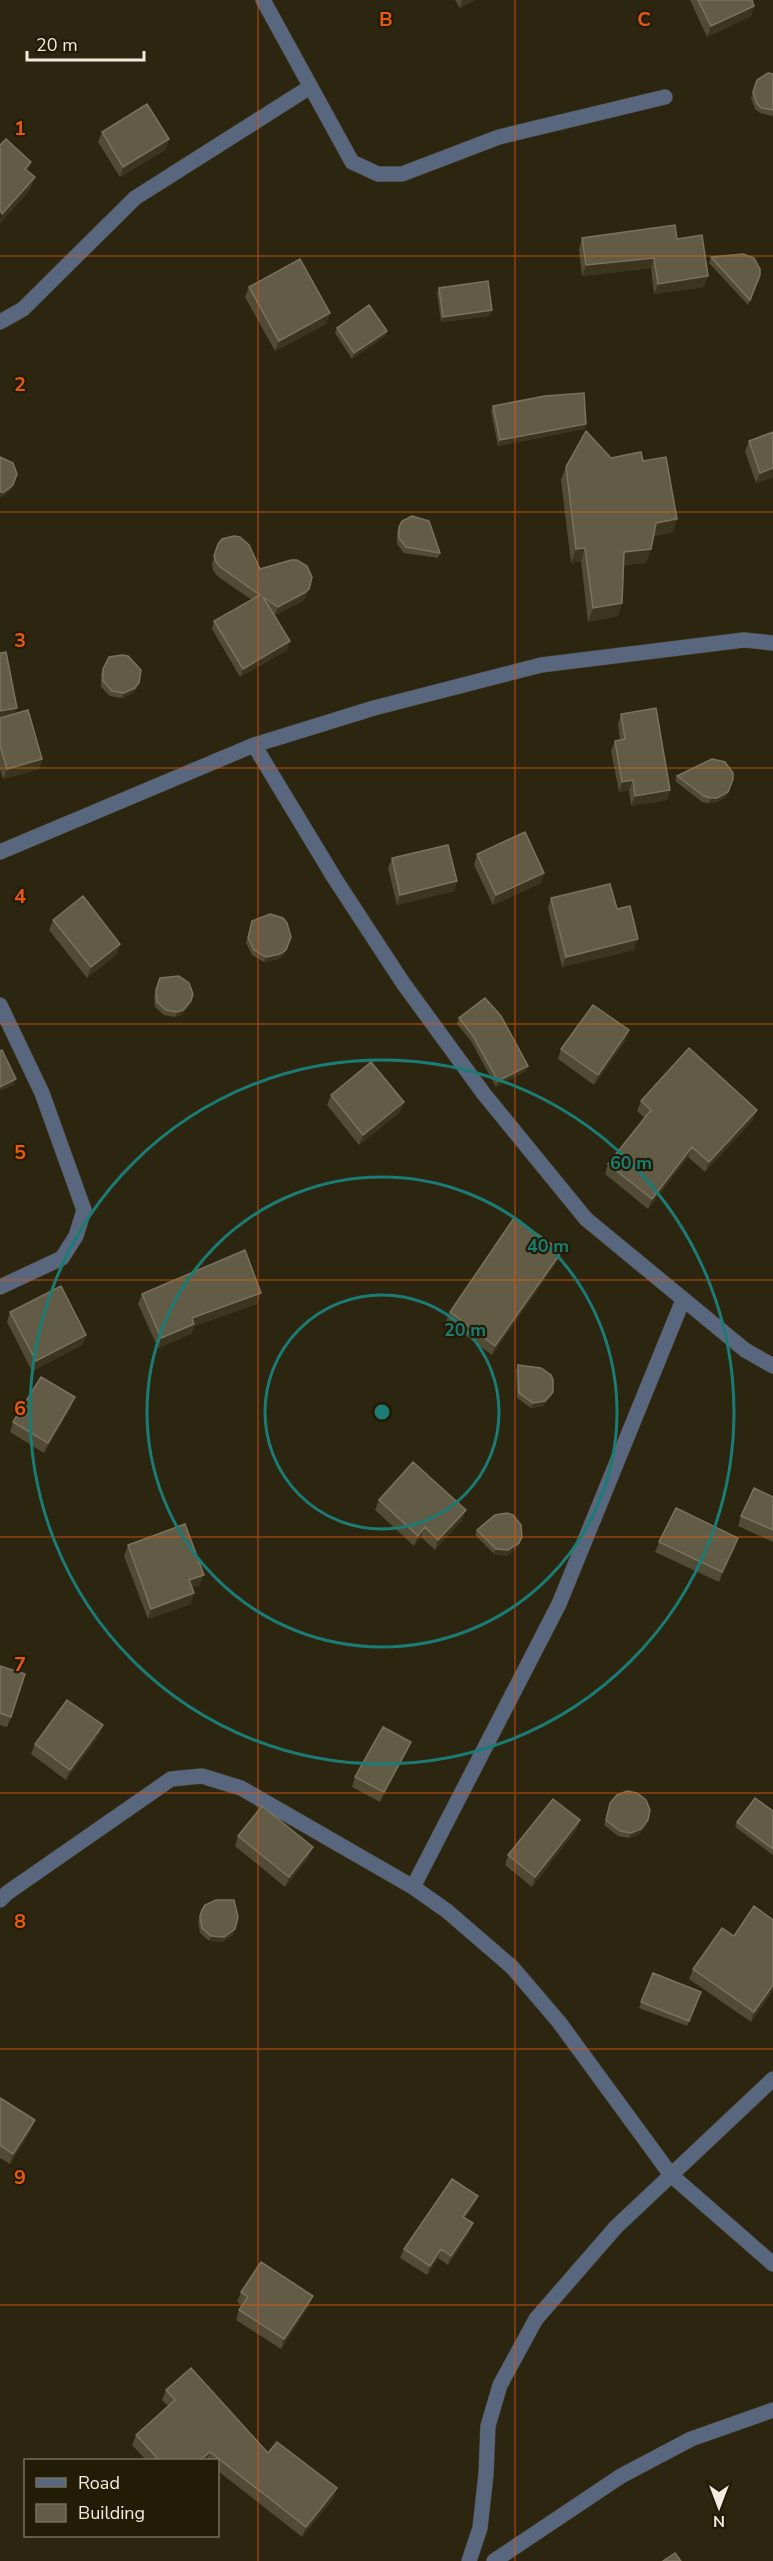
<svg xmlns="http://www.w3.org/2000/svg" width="773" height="2561" viewBox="0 0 773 2561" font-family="'Nunito Sans',sans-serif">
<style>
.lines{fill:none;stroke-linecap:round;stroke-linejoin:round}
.minor-casing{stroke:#48412d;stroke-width:16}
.minor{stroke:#58677d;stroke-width:15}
.wall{fill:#514a35}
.shaded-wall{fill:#3b341e}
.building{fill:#625c47;stroke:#79725f;stroke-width:1.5}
.grid{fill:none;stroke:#e8590c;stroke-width:1.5;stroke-opacity:0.55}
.ring{fill:none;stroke:#1a7c74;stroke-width:3}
.grid-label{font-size:20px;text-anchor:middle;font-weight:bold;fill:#e8590c;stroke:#221b06;stroke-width:4.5;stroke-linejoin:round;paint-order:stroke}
.centre{fill:#1a7c74;stroke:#221b06;stroke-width:3}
.ring-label{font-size:18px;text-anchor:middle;font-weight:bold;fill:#1a7c74;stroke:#221b06;stroke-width:4.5;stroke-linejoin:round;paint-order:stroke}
</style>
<rect width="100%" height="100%" fill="#2c2510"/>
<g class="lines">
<defs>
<path id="minor" d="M 263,0 L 352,162 L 378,174 L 402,174 L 499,137 L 665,97
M 0,322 L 23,309 L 135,198 L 310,87
M 254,745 L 335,879 L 403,983 L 484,1094 L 586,1219 L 745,1350 L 773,1366
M 0,852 L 254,745 L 374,708 L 541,665 L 744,640 L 773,643
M 0,1005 L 42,1093 L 84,1210 L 76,1236 L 62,1258 L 0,1287
M 413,1887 L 559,1604 L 683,1300
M 0,1900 L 7,1893 L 171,1779 L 202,1776 L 241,1788 L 413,1887 L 447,1911 L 512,1967 L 559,2022 L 671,2175 L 773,2264
M 469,2561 L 480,2528 L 486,2474 L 488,2426 L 500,2385 L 536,2319 L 616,2227 L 773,2079
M 494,2561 L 621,2476 L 691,2439 L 773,2410"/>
</defs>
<!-- minor casing -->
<use href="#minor" class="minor-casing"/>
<!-- minor -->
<use href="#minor" class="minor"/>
</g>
<!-- wall -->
<path class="wall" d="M 455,0 L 475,0 L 460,8 Z
M 690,0 L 752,0 L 754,6 L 751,16 L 707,37 Z
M 773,74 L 773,115 L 772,116 L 760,113 L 755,109 L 751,98 L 757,80 Z
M 102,132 L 169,139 L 165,150 L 120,177 L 98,142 Z
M 582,238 L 677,239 L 704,287 L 654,294 L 651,268 L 582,276 L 579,249 Z
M 711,257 L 760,275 L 748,305 L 709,263 Z
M 249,287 L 330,313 L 326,324 L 275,351 L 245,297 Z
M 439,288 L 490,316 L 441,322 L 437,293 Z
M 337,328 L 387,331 L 385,336 L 352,359 L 335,333 Z
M 493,406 L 586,424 L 584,429 L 498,446 L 491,411 Z
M 749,441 L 773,477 L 756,483 L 745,451 Z
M 611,458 L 643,461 L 677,519 L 673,532 L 654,536 L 651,549 L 646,563 L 624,565 L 622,603 L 618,616 L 588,622 L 581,561 L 571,563 L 561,480 L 566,467 Z
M 399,527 L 440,553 L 438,558 L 404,553 L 397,544 L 397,532 Z
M 218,544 L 260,569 L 306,597 L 301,602 L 275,615 L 273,614 L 287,650 L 240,677 L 212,629 L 214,621 L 252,600 L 217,576 L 213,570 L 212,564 Z
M 0,653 L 17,708 L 14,714 L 42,759 L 39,769 L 3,779 L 0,769 Z
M 103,669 L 137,688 L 133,693 L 122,698 L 110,696 L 101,687 L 101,674 Z
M 621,714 L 670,790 L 667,800 L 631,806 L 629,790 L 619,792 L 611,751 L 615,741 L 620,740 L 618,724 Z
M 677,776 L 733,779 L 726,797 L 715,803 L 709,803 L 702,802 L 675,781 Z
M 477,854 L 544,873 L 541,883 L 493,905 L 474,865 Z
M 392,858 L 457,881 L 454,891 L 397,905 L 388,868 Z
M 551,898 L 617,909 L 634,950 L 562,967 L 548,908 Z
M 53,920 L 120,944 L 117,954 L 87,978 L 49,930 Z
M 252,921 L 284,955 L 278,959 L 264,962 L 252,955 L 246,943 Z
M 160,978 L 189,1006 L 181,1015 L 175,1017 L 164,1015 L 155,1007 L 154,996 Z
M 459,1018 L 528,1066 L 526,1071 L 496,1087 L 471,1041 L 457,1024 Z
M 629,1030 L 625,1041 L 594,1085 L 558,1059 L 561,1049 Z
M 331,1095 L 400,1112 L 359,1145 L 327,1105 Z
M 641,1101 L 753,1120 L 705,1172 L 688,1157 L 648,1209 L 605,1174 L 608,1164 L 645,1118 L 637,1111 Z
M 562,1251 L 558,1260 L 492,1355 L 446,1321 L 450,1312 Z
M 261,1293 L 257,1304 L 194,1326 L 191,1334 L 158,1348 L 138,1304 L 142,1294 Z
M 10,1312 L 86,1335 L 82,1345 L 32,1371 L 7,1322 Z
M 518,1365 L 553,1392 L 551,1397 L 543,1406 L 531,1408 L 517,1398 L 516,1370 Z
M 71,1407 L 44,1453 L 10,1432 L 13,1422 Z
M 773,1497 L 773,1542 L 738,1526 L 741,1516 Z
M 379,1500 L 462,1520 L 435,1550 L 421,1537 L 414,1546 L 375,1510 Z
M 477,1530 L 520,1543 L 517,1548 L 506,1556 L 494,1554 L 475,1535 Z
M 659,1542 L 735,1548 L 719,1582 L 655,1552 Z
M 128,1545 L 200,1585 L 192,1588 L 191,1604 L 148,1619 L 124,1556 Z
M 0,1666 L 11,1717 L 7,1727 L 0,1725 Z
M 103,1725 L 99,1735 L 66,1780 L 31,1754 L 35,1744 Z
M 411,1742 L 407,1752 L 380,1802 L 352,1787 L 355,1777 Z
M 610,1803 L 648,1820 L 646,1826 L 639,1834 L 629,1838 L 618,1836 L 604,1825 Z
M 773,1811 L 773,1855 L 735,1827 L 737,1822 Z
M 580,1820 L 576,1830 L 532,1887 L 505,1865 L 508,1855 Z
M 238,1836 L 309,1857 L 285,1887 L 235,1846 Z
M 202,1910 L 233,1935 L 222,1942 L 209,1941 L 200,1933 L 198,1921 Z
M 734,1936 L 773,1990 L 751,2022 L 689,1979 L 693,1969 Z
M 653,1973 L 701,1992 L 687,2026 L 639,2008 Z
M 0,2098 L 31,2130 L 10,2164 L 0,2158 Z
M 474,2205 L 465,2218 L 470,2232 L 448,2265 L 438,2258 L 427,2275 L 400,2258 L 404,2249 Z
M 241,2292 L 309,2306 L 281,2349 L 236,2320 L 239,2310 L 242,2306 L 237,2302 Z
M 166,2390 L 268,2453 L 337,2488 L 333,2499 L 302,2537 L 218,2471 L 218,2460 L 146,2460 L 132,2445 L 136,2435 L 168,2406 L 162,2400 Z"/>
<!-- shaded-wall -->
<path class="shaded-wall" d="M 462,0 L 475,0 L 460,8 Z
M 754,6 L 751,16 L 707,37 L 711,26 Z
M 169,139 L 165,150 L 120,177 L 123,167 Z
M 31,162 L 26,175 L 25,169 Z
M 35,177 L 30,190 L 0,224 L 0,219 L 2,214 Z
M 654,258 L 651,268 L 582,276 L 586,265 Z
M 708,276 L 704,287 L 654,294 L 658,284 Z
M 492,310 L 490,316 L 441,322 L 443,317 Z
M 330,313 L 326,324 L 275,351 L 279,341 Z
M 387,331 L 385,336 L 352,359 L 354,353 Z
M 586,424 L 584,429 L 498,446 L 500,440 Z
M 773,468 L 773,477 L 756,483 L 760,473 Z
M 13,485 L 11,490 L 2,497 L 0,497 L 0,492 Z
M 677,519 L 673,532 L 651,536 L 656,523 Z
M 585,548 L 581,561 L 571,563 L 576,549 Z
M 651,549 L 646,563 L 620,565 L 624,552 Z
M 309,589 L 306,597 L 301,602 L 275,615 L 278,607 Z
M 622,603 L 618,616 L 588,622 L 593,608 Z
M 290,641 L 287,650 L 240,677 L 243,669 Z
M 139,683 L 133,693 L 122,698 L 124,693 Z
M 17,708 L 13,718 L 0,721 L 0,711 Z
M 42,759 L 39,769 L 3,779 L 7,769 Z
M 633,780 L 629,790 L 619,792 L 622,782 Z
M 670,790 L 667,800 L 631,806 L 635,796 Z
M 728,792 L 726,797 L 715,803 L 709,803 L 711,798 Z
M 544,873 L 541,883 L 493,905 L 496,895 Z
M 457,881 L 454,891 L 397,905 L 400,895 Z
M 291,937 L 284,955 L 278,959 L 264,962 L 266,957 Z
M 638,939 L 634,950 L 562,967 L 566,957 Z
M 120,944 L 117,954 L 87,978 L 91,967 Z
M 191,1001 L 189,1006 L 181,1015 L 175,1017 L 177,1012 Z
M 629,1030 L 625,1041 L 594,1085 L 598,1075 Z
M 528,1066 L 526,1071 L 496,1087 L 498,1081 Z
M 16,1079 L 14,1085 L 0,1091 L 0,1087 Z
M 404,1102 L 400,1112 L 359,1145 L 363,1135 Z
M 757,1110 L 753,1120 L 705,1172 L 709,1162 Z
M 692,1147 L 688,1157 L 648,1209 L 652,1199 Z
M 562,1251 L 558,1260 L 492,1355 L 495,1346 Z
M 261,1293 L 257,1304 L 194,1326 L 191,1334 L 158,1348 L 161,1338 L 192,1318 Z
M 86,1335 L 82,1345 L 32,1371 L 36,1361 Z
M 553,1392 L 551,1397 L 543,1406 L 531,1408 L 533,1403 Z
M 75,1397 L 71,1407 L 44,1453 L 48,1443 Z
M 466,1510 L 462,1520 L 435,1550 L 438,1540 Z
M 425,1527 L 421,1537 L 414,1546 L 418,1536 Z
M 522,1537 L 517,1548 L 506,1556 L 494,1554 L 496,1549 Z
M 738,1538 L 735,1548 L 719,1582 L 722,1572 Z
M 204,1575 L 200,1585 L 185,1591 L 189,1580 Z
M 194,1593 L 191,1604 L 148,1619 L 151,1609 Z
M 103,1725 L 99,1735 L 66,1780 L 70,1770 Z
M 411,1742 L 407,1752 L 380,1802 L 384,1792 Z
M 580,1820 L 576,1830 L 532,1887 L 535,1877 Z
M 648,1820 L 646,1826 L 639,1834 L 629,1838 L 631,1833 Z
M 313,1847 L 309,1857 L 285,1887 L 289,1877 Z
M 235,1929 L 233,1935 L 222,1942 L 209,1941 L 211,1936 Z
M 773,1985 L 773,1990 L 751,2022 L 754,2012 Z
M 35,2120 L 31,2130 L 10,2164 L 13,2154 Z
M 478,2196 L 474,2205 L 460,2226 L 463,2217 Z
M 473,2223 L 470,2232 L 448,2265 L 451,2256 Z
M 441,2249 L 438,2258 L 427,2275 L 430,2266 Z
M 313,2296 L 309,2306 L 281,2349 L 284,2339 Z
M 210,2452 L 207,2460 L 200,2460 Z
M 337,2488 L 333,2499 L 302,2537 L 306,2527 Z"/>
<!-- building -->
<path class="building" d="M 698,0 L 752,0 L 754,6 L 711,26 Z
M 768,73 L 773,74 L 773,110 L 762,108 L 757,104 L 753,92 L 757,80 Z
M 147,104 L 169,139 L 123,167 L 102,132 Z
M 6,139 L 31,162 L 25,169 L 35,177 L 2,214 L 0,210 L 0,145 Z
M 675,225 L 677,239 L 702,235 L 708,276 L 658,284 L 654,258 L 586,265 L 582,238 Z
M 743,254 L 754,258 L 760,269 L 760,275 L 750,300 L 711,257 Z
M 300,259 L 330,313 L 279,341 L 249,287 Z
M 488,281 L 492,310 L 443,317 L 439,288 Z
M 369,305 L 387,331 L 354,353 L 337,328 Z
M 584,393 L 586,424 L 500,440 L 493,406 L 545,396 Z
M 586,431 L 611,458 L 641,452 L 643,461 L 666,457 L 677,519 L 656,523 L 651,549 L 624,552 L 622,603 L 593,608 L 585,548 L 576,549 L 566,467 Z
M 773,432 L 773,468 L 760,473 L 749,441 Z
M 0,457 L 13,463 L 17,474 L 13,485 L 4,492 L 0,492 Z
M 412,516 L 429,521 L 440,553 L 406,547 L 399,538 L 399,527 L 402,521 Z
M 234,536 L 240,537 L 249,545 L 260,569 L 291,560 L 297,560 L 307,566 L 312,577 L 309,589 L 304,593 L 278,607 L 263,597 L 290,641 L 243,669 L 214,621 L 260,595 L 220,567 L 216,562 L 214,556 L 218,544 L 222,539 Z
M 6,652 L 17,708 L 0,711 L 0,653 Z
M 122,655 L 128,656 L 141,670 L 139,683 L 135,688 L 124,693 L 112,691 L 103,681 L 103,669 L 109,657 Z
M 656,708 L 670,790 L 635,796 L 633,780 L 622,782 L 615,741 L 625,739 L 621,714 Z
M 28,710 L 42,759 L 7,769 L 0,746 L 0,718 Z
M 712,759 L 725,762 L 733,773 L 733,779 L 728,792 L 717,798 L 711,798 L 704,796 L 677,776 Z
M 525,832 L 544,873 L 496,895 L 477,854 Z
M 448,845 L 457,881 L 400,895 L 392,858 Z
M 610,884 L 617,909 L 630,906 L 638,939 L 566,957 L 551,898 Z
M 83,896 L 120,944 L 91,967 L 53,920 Z
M 270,914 L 283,918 L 287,923 L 291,937 L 286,950 L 280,954 L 266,957 L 254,950 L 248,938 L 252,921 Z
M 179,976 L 189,983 L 193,994 L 191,1001 L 183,1010 L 177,1012 L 166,1010 L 157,1002 L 156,990 L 160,978 Z
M 485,998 L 501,1016 L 528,1066 L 498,1081 L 473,1036 L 459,1018 Z
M 593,1005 L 629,1030 L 598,1075 L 561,1049 Z
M 689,1048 L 757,1110 L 709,1162 L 692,1147 L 652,1199 L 608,1164 L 651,1110 L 641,1101 Z
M 2,1050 L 16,1079 L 0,1087 L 0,1051 Z
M 371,1062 L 404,1102 L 363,1135 L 331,1095 Z
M 514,1218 L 562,1251 L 495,1346 L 450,1312 Z
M 245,1250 L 261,1293 L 192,1318 L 194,1324 L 161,1338 L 142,1294 Z
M 61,1286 L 86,1335 L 36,1361 L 10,1312 Z
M 518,1365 L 541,1368 L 551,1375 L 553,1380 L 553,1392 L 545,1401 L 533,1403 L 519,1393 Z
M 41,1377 L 75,1397 L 48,1443 L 13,1422 Z
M 413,1462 L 466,1510 L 438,1540 L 425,1527 L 418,1536 L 379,1500 Z
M 754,1488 L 773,1497 L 773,1530 L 741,1516 Z
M 676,1508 L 738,1538 L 722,1572 L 659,1542 Z
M 507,1513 L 513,1515 L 521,1525 L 522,1537 L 519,1543 L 508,1550 L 496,1549 L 477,1530 L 495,1515 Z
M 185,1524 L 204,1575 L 189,1580 L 194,1593 L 151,1609 L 128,1545 Z
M 0,1666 L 25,1674 L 11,1717 L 0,1713 Z
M 67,1700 L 103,1725 L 70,1770 L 35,1744 Z
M 383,1727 L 411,1742 L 384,1792 L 355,1777 Z
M 627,1791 L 637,1793 L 646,1800 L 650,1810 L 648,1820 L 641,1829 L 631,1833 L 620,1831 L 606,1820 L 610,1803 L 617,1795 Z
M 755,1798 L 773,1811 L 773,1849 L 737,1822 Z
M 553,1799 L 580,1820 L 535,1877 L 508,1855 Z
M 262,1806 L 313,1847 L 289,1877 L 238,1836 Z
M 216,1900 L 234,1900 L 238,1917 L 235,1929 L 224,1937 L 211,1936 L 202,1928 L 200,1916 L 202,1910 L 205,1905 Z
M 754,1906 L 773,1920 L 773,1985 L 754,2012 L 693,1969 L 722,1928 L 734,1936 Z
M 653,1973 L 701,1992 L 689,2021 L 641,2002 Z
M 0,2098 L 35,2120 L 13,2154 L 0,2145 Z
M 452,2179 L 478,2196 L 463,2217 L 473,2223 L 451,2256 L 441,2249 L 430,2266 L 404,2249 Z
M 261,2262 L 313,2296 L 284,2339 L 239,2310 L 248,2297 L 241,2292 Z
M 191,2368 L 268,2453 L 277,2442 L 337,2488 L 306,2527 L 210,2452 L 200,2460 L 159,2460 L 136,2435 L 175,2400 L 166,2390 Z
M 675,2553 L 681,2561 L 663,2561 Z"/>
<!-- grid -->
<path class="grid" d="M 258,0 L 258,2561M 515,0 L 515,2561M 0,256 L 773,256M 0,512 L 773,512M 0,768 L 773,768M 0,1024 L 773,1024M 0,1280 L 773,1280M 0,1537 L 773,1537M 0,1793 L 773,1793M 0,2049 L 773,2049M 0,2305 L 773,2305"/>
<!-- distance rings -->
<g class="ring">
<circle cx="382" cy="1412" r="117"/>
<circle cx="382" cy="1412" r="235"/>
<circle cx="382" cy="1412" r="352"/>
</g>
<g class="grid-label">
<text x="386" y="26">B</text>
<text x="644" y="26">C</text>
<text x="20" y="135">1</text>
<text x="20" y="391">2</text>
<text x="20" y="647">3</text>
<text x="20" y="903">4</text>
<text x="20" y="1159">5</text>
<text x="20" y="1415">6</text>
<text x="20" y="1671">7</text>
<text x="20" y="1928">8</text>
<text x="20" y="2184">9</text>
</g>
<circle cx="382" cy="1412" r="9" class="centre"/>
<g class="ring-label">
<text x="631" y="1169">60 m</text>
<text x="548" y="1252">40 m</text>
<text x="465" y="1336">20 m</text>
</g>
<!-- legend -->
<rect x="24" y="2459" width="195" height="78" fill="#221b06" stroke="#756f5d" stroke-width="1.5"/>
<rect x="36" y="2478" width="30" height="9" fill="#58677d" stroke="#756f5d" stroke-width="1.5"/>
<text x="78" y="2489" font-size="18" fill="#f1ecdf">Road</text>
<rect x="36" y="2504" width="30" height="18" fill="#625c47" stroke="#756f5d" stroke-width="1.5"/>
<text x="78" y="2519" font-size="18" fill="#f1ecdf">Building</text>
<!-- north arrow -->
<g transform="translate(719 2507) rotate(180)" stroke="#221b06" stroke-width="4.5" paint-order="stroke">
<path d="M0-4.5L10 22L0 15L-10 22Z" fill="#f1ecdf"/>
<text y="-9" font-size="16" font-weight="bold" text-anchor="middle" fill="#f1ecdf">N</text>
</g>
<!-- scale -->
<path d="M27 51v9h117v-9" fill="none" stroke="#f1ecdf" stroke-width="3"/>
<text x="36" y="51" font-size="18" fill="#f1ecdf" stroke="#221b06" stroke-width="4.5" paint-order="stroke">20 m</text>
</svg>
